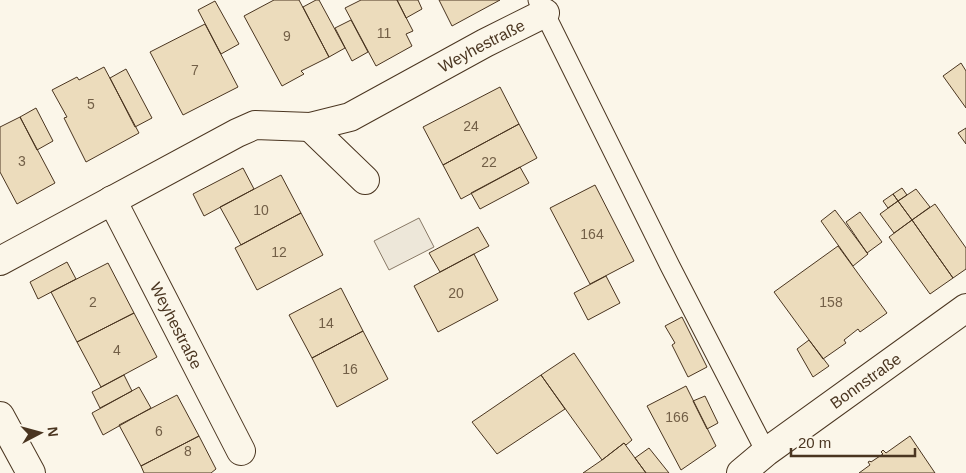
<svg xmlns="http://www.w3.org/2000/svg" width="966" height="473" viewBox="0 0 966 473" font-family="Helvetica,sans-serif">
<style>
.parking{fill:#ede7d9;stroke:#887966}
.building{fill:#ecdcbc;stroke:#4a3520}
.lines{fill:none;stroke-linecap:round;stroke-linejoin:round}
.service-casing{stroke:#4a3520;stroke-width:21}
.minor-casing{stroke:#4a3520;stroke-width:30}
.service{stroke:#fbf6e9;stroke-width:19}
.minor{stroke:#fbf6e9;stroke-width:28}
.labels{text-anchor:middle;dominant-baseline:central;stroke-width:4;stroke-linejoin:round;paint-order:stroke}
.number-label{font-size:14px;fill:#725f47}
.street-label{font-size:16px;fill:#4a3520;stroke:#fbf6e9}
</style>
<rect width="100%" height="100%" fill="#fbf6e9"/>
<!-- parking -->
<path class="parking" d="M 419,218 L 434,247 L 389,270 L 374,241 Z"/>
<!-- building -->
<path class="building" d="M 274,0 L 299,0 L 329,57 L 301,71 L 304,74 L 282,86 L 244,16 Z
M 316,0 L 319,0 L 345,48 L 329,57 L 303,7 Z
M 361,0 L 397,0 L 413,31 L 406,34 L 412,46 L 376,66 L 345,8 Z
M 397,0 L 418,0 L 422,9 L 406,18 Z
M 439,0 L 500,0 L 452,26 Z
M 215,1 L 239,44 L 221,54 L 198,10 Z
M 351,20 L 368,52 L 352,61 L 335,28 Z
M 205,24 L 238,87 L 183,115 L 150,52 Z
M 961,63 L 966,71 L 966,108 L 943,76 Z
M 104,67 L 139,133 L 86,162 L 64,118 L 67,117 L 52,90 L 77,77 L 79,80 Z
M 126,69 L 152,118 L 135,127 L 110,78 Z
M 500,87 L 519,124 L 443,165 L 423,127 Z
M 36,108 L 53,141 L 37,150 L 20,117 Z
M 20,117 L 55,183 L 17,204 L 0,172 L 0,127 Z
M 519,124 L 537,158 L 461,199 L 443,165 Z
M 966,128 L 966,144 L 958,133 Z
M 520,167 L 529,183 L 480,209 L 471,193 Z
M 243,168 L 254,189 L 204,216 L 193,194 Z
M 281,175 L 301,213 L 241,245 L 220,207 Z
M 595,185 L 634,261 L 590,284 L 550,208 Z
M 902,188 L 907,195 L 898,201 L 893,194 Z
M 916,189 L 930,207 L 912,220 L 898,201 Z
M 893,194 L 898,201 L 888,208 L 883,201 Z
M 898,201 L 912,220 L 894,233 L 880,214 Z
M 935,204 L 966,248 L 966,269 L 953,278 L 912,220 Z
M 835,210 L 868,254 L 853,266 L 821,221 Z
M 860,212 L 882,242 L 867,253 L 846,222 Z
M 301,213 L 323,255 L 257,290 L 235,248 Z
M 912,220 L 953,278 L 930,294 L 889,237 Z
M 478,227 L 489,246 L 440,272 L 429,253 Z
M 838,246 L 887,313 L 860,332 L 858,329 L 844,340 L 846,343 L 823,359 L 774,292 Z
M 474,254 L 498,300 L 438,332 L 414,286 Z
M 67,262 L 76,279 L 38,299 L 30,282 Z
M 108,263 L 134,313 L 77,342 L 51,292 Z
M 606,276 L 620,303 L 588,320 L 574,293 Z
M 341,288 L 363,331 L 312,358 L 289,315 Z
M 134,313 L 157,357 L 101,387 L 77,342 Z
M 682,317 L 707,367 L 688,377 L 672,345 L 675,343 L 665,326 Z
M 363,331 L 388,379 L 337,407 L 312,358 Z
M 809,340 L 829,366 L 813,377 L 797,349 Z
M 574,353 L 632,440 L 626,445 L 624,443 L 602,460 L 541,375 Z
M 124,375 L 132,391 L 100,408 L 92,392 Z
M 541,375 L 565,409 L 497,454 L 472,422 Z
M 686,386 L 716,446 L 681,470 L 647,406 Z
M 139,387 L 151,408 L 103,435 L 92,413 Z
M 177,395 L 199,436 L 141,466 L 119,425 Z
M 705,396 L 718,423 L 707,429 L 693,401 Z
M 199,436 L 216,469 L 211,473 L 144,473 L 141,466 Z
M 910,436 L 935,473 L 859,473 L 870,465 L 868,462 L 870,461 L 871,462 L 883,454 L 881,452 L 883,450 L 886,453 Z
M 624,443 L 646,473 L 583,473 L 602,460 Z
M 649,448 L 669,473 L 646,473 L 635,458 Z"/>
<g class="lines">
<defs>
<path id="service" d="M 538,0 L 670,266 L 766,452"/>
<g id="minor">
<path d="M 310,127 L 365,180"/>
<path id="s1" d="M 112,200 L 241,451"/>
<path id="s2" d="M 0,261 L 237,133 L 255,125 L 310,127 L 350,117 L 485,43 L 545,13"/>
<path d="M 0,416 L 31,473"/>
<path id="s3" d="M 741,473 L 766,452 L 966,308"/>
</g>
</defs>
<!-- service casing -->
<use href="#service" class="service-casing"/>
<!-- minor casing -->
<use href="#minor" class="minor-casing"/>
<!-- service -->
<use href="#service" class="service"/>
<!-- minor -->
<use href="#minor" class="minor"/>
</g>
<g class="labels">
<!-- number labels -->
<g class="number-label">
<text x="384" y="33">11</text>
<text x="287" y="36">9</text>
<text x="195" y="70">7</text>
<text x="91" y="104">5</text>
<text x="471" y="126">24</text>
<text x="22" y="161">3</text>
<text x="489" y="162">22</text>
<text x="261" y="210">10</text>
<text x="592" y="234">164</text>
<text x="279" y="252">12</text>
<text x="456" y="293">20</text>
<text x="93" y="302">2</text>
<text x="831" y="302">158</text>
<text x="326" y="323">14</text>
<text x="117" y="350">4</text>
<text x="350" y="369">16</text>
<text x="677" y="417">166</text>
<text x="159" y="431">6</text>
<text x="188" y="451">8</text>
</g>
<!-- street labels -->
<g class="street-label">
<text stroke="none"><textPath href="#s2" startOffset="535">Weyhestraße</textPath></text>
<text stroke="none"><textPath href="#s1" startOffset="141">Weyhestraße</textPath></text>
<text stroke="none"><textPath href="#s3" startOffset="155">Bonnstraße</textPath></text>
</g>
</g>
<!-- north arrow -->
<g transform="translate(40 433) rotate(84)" stroke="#fbf6e9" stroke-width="4" paint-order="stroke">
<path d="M0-4L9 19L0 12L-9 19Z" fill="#4a3520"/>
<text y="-8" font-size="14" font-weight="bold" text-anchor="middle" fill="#4a3520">N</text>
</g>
<!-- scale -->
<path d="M791 448v8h124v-8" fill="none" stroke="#4a3520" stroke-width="2.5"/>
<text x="798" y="448" font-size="15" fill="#4a3520" stroke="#fbf6e9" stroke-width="4" paint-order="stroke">20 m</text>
</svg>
